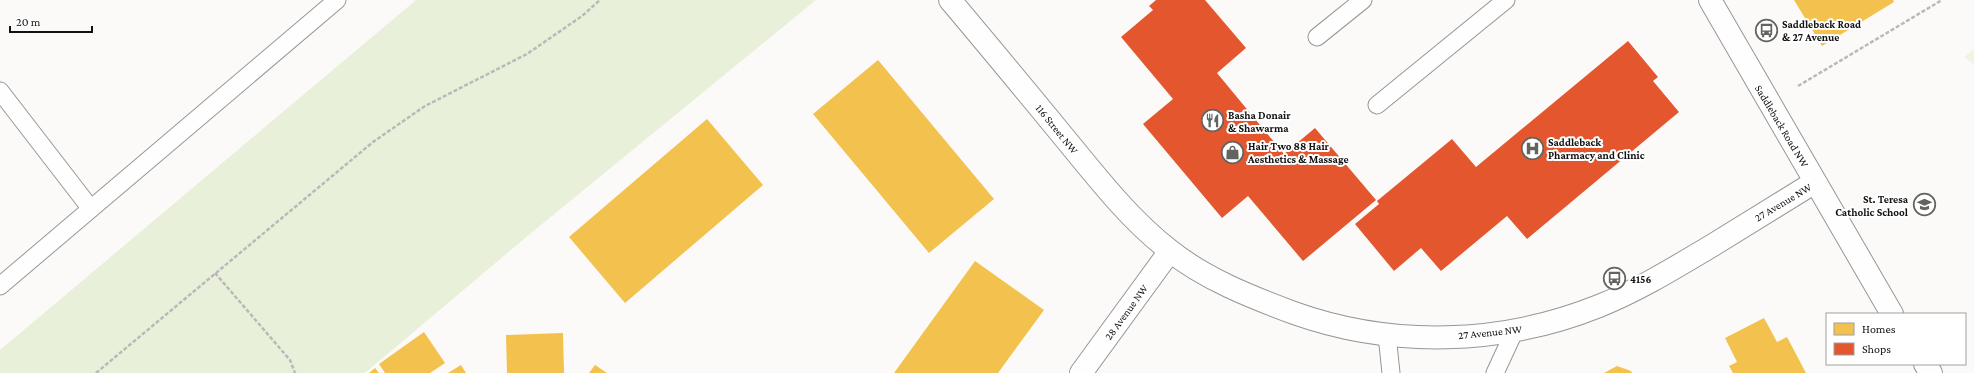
<svg xmlns="http://www.w3.org/2000/svg" width="1974" height="373" viewBox="0 0 1974 373" font-family="'Crimson Pro',serif">
<style>
.green{fill:#e9f0da}
.pitch{fill:#f2f4e3}
.homes{fill:#f2c14e}
.shops{fill:#e4572e}
.lines{fill:none;stroke-linecap:round;stroke-linejoin:round}
.service-casing{stroke:#979695;stroke-width:19}
.tertiary-casing{stroke:#979695;stroke-width:24}
.path{stroke:#b9b9b8;stroke-width:2.5;stroke-dasharray:4 2;stroke-linecap:butt}
.service{stroke:#fffefe;stroke-width:17}
.tertiary{stroke:#fffefe;stroke-width:22}
.labels{text-anchor:middle;dominant-baseline:central;stroke-width:4;stroke-linejoin:round;paint-order:stroke}
.poi-label{font-size:11px;font-weight:bold;fill:#111;stroke:#fff;text-anchor:start}
.street-label{font-size:11px;fill:#111;stroke:#fff}
</style>
<rect width="100%" height="100%" fill="#fcfaf8"/>
<!-- green -->
<path class="green" d="M 416,0 L 816,0 L 530,234 L 365,373 L 0,373 L 0,350 Z"/>
<!-- pitch -->
<path class="pitch" d="M 1974,49 L 1974,65 L 1964,57 Z"/>
<!-- homes -->
<path class="homes" d="M 1794,0 L 1893,0 L 1894,2 L 1822,46 Z
M 878,60 L 994,199 L 929,253 L 813,114 Z
M 707,119 L 763,185 L 625,303 L 569,237 Z
M 975,261 L 1044,310 L 998,373 L 894,373 Z
M 1764,318 L 1777,342 L 1787,337 L 1806,373 L 1733,373 L 1729,366 L 1737,362 L 1725,338 Z
M 424,332 L 445,363 L 430,373 L 385,373 L 379,364 Z
M 563,333 L 564,373 L 507,373 L 506,335 Z
M 461,365 L 466,373 L 448,373 Z
M 595,365 L 607,373 L 589,373 Z
M 1617,366 L 1631,371 L 1632,373 L 1604,373 Z
M 375,368 L 379,373 L 369,373 Z"/>
<!-- shops -->
<path class="shops" d="M 1156,0 L 1205,0 L 1246,48 L 1217,73 L 1284,154 L 1315,128 L 1376,200 L 1303,261 L 1248,196 L 1222,218 L 1143,124 L 1173,99 L 1121,37 L 1153,10 L 1149,6 Z
M 1628,41 L 1658,77 L 1653,81 L 1679,112 L 1527,239 L 1507,216 L 1441,271 L 1421,248 L 1394,271 L 1355,224 L 1379,204 L 1377,201 L 1452,139 L 1476,167 Z"/>
<g class="lines">
<defs>
<path id="service" d="M 1317,37 L 1363,0
M 0,91 L 91,209
M 1377,105 L 1506,0
M 0,286 L 337,0
M 1387,335 L 1391,373
M 1495,373 L 1514,332"/>
<path id="tertiary" d="M 950,0 C 988,45 1026,91 1063,136 C 1096,176 1128,218 1169,250 C 1205,279 1251,297 1294,313 C 1392,348 1502,345 1599,306 C 1639,290 1676,267 1713,245 C 1747,224 1781,203 1815,182
M 1710,0 L 1892,314
M 1925,364 L 1931,373
M 1081,373 L 1170,251"/>
</defs>
<!-- service casing -->
<use href="#service" class="service-casing"/>
<!-- tertiary casing -->
<use href="#tertiary" class="tertiary-casing"/>
<!-- path -->
<path class="path" d="M 1798,86 L 1942,0
M 215,273 L 290,360 L 295,373
M 96,373 L 373,142 L 425,106 L 527,54 L 582,16 L 600,0"/>
<!-- service -->
<use href="#service" class="service"/>
<!-- tertiary -->
<use href="#tertiary" class="tertiary"/>
</g>
<!-- icons -->
<defs>
<symbol id="bus-ring" viewBox="-11 -11 22 22"><circle r="9.5" fill="#fff" stroke="#636362" stroke-width="1.5"/><path d="M-5-6H5V4H4V6H2V4H-2V6H-4V4H-5ZM-3.5-4V0h7V-4ZM-3.5 1.2v1.5H-2V1.2ZM2 1.2v1.5H3.5V1.2Z" fill="#636362"/></symbol>
<symbol id="restaurant-ring" viewBox="-11 -11 22 22"><circle r="9.5" fill="#fff" stroke="#636362" stroke-width="1.5"/><path d="M-5-6h1v4h1v-4h1v4h1v-4h1v5L-1.5 .5V6h-2V.5L-5-1ZM5-6V6H3V1.5H1.5Q1.5-4 5-6Z" fill="#636362"/></symbol>
<symbol id="hospital-ring" viewBox="-11 -11 22 22"><circle r="9.5" fill="#fff" stroke="#636362" stroke-width="1.5"/><path d="M-5-5h3v3.5h4V-5h3V5h-3V1.5h-4V5h-3Z" fill="#636362"/></symbol>
<symbol id="shop-ring" viewBox="-11 -11 22 22"><circle r="9.5" fill="#fff" stroke="#636362" stroke-width="1.5"/><path d="M-5-2.5h2.3a2.7 3.5 0 0 1 5.4 0H5L5.5 6h-11ZM-1.5-2.5h3a1.5 2.3 0 0 0-3 0Z" fill="#636362"/></symbol>
<symbol id="school-ring" viewBox="-11 -11 22 22"><circle r="9.5" fill="#fff" stroke="#636362" stroke-width="1.5"/><path d="M0-5L7-2L0 1L-7-2ZM-4 1L0 2.5L4 1V4Q0 6-4 4Z" fill="#636362"/></symbol>
</defs>
<g fill-rule="evenodd">
<use href="#bus-ring" x="1754" y="18" width="25" height="25"/>
<use href="#restaurant-ring" x="1200" y="108" width="25" height="25"/>
<use href="#hospital-ring" x="1520" y="136" width="25" height="25"/>
<use href="#shop-ring" x="1220" y="140" width="25" height="25"/>
<use href="#school-ring" x="1912" y="192" width="25" height="25"/>
<use href="#bus-ring" x="1602" y="266" width="25" height="25"/>
</g>
<g class="labels">
<!-- poi labels -->
<g class="poi-label">
<text x="1782" y="24">Saddleback Road<tspan x="1782" dy="13">&amp; 27 Avenue</tspan></text>
<text x="1228" y="115">Basha Donair<tspan x="1228" dy="13">&amp; Shawarma</tspan></text>
<text x="1548" y="142">Saddleback<tspan x="1548" dy="13">Pharmacy and Clinic</tspan></text>
<text x="1248" y="146">Hair Two 88 Hair<tspan x="1248" dy="13">Aesthetics &amp; Massage</tspan></text>
<text x="1908" y="199" text-anchor="end">St. Teresa<tspan x="1908" dy="13">Catholic School</tspan></text>
<text x="1630" y="279">4156</text>
</g>
<!-- street labels -->
<g class="street-label">
<text transform="translate(1782 126) rotate(59)">Saddleback Road NW</text>
<text transform="translate(1057 129) rotate(51)">116 Street NW</text>
<text transform="translate(1783 202) rotate(-31)">27 Avenue NW</text>
<text transform="translate(1126 312) rotate(-54)">28 Avenue NW</text>
<text transform="translate(1490 332) rotate(-6)">27 Avenue NW</text>
</g>
</g>
<!-- legend -->
<rect x="1826" y="313" width="140" height="52" fill="#ffffff" stroke="#a0a0a0"/>
<rect x="1834" y="323" width="20" height="12" fill="#f2c14e" stroke="#a0a0a0"/>
<text x="1862" y="333" font-size="12" fill="#111111">Homes</text>
<rect x="1834" y="343" width="20" height="12" fill="#e4572e" stroke="#a0a0a0"/>
<text x="1862" y="353" font-size="12" fill="#111111">Shops</text>
<!-- scale -->
<path d="M10 26v6h82v-6" fill="none" stroke="#111111" stroke-width="2"/>
<text x="16" y="26" font-size="12" fill="#111111" stroke="#ffffff" stroke-width="3" paint-order="stroke">20 m</text>
</svg>
